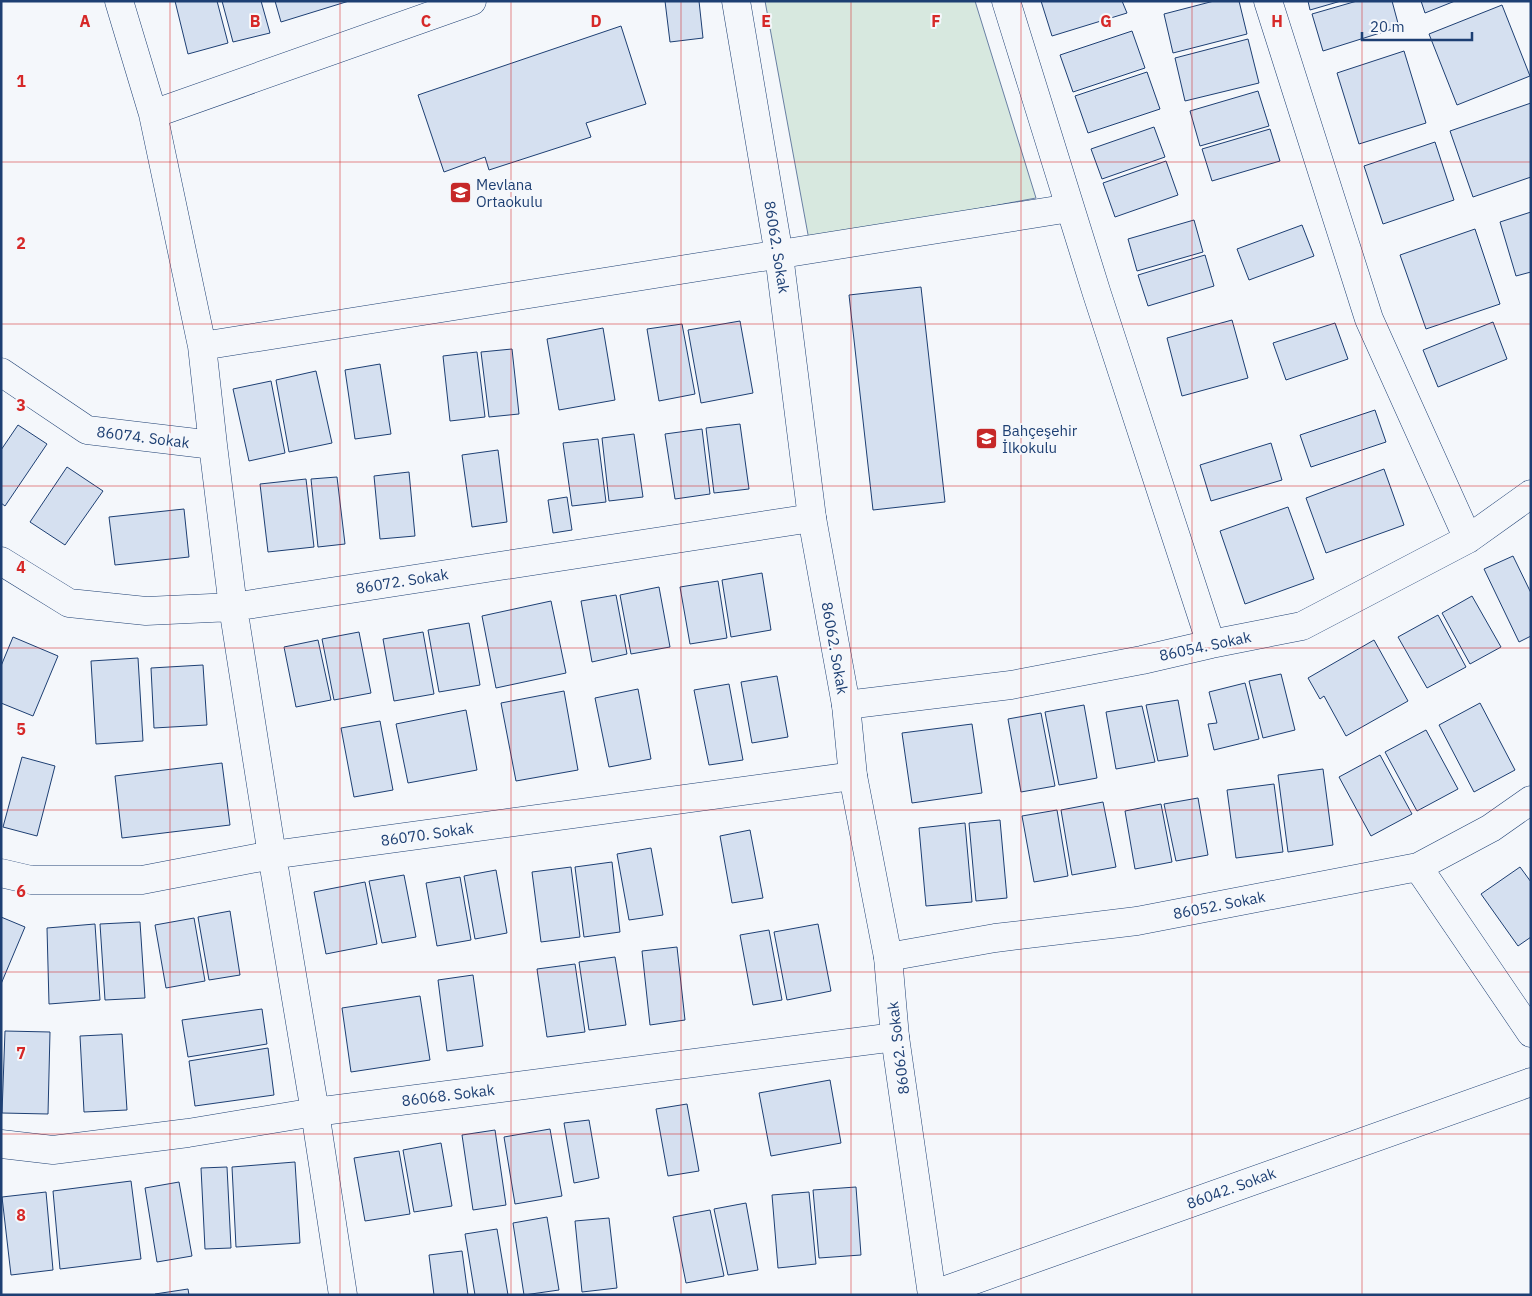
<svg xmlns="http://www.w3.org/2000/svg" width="1532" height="1296" viewBox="0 0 1532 1296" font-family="'IBM Plex Sans',sans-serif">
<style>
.green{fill:#d7e8df;stroke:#687fa3}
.building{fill:#d5e0f0;stroke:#1d3f73}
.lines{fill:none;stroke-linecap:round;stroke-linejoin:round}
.minor-casing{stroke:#1d3f73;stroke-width:29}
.secondary-casing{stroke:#1d3f73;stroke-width:29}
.minor{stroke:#f4f7fb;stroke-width:28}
.secondary{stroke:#f4f7fb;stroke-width:28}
.grid{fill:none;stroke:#d62828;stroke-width:1;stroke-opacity:0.55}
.labels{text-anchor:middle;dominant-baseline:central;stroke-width:4;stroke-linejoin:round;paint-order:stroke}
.poi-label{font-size:15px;fill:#1d3f73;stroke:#f4f7fb;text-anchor:start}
.street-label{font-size:15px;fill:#1d3f73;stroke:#f4f7fb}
.grid-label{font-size:16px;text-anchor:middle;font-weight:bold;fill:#d62828;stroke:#f4f7fb;stroke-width:4;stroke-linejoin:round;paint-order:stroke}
</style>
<rect width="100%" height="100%" fill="#f4f7fb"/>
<!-- green -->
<path class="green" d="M 765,1 L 975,1 L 1036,198 L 809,240 Z"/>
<!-- building -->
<path class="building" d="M 175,1 L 217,1 L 228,43 L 188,54 Z
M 222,1 L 261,1 L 270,33 L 233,42 Z
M 275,1 L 349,1 L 281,22 Z
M 665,1 L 699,1 L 703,38 L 670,42 Z
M 1041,1 L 1122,1 L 1127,13 L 1052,36 Z
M 1214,1 L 1239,1 L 1247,34 L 1173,53 L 1164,14 Z
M 1308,1 L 1341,1 L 1310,10 Z
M 1357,1 L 1392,1 L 1399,27 L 1323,51 L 1312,14 Z
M 1421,1 L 1455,1 L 1425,13 Z
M 1502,5 L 1530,76 L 1457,105 L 1429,34 Z
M 621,26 L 646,104 L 586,123 L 591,137 L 489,170 L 485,157 L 444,172 L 418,95 Z
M 1132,31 L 1145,68 L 1073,92 L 1060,55 Z
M 1248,39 L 1259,83 L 1185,101 L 1175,58 Z
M 1404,51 L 1426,123 L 1359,144 L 1337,73 Z
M 1147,72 L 1160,109 L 1088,133 L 1075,96 Z
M 1258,91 L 1269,126 L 1200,146 L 1190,111 Z
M 1531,103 L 1531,177 L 1473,197 L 1450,131 Z
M 1154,127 L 1165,157 L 1102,179 L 1091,149 Z
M 1270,129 L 1280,161 L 1212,181 L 1202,149 Z
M 1435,142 L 1454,200 L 1383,224 L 1364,166 Z
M 1166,161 L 1178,195 L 1115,217 L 1103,183 Z
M 1531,212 L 1531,272 L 1516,276 L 1500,222 Z
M 1194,220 L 1203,252 L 1137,271 L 1128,239 Z
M 1302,225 L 1314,256 L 1249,280 L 1237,249 Z
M 1475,229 L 1500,304 L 1426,329 L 1400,255 Z
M 1205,255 L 1214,286 L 1148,306 L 1138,275 Z
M 921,287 L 945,502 L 873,510 L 849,295 Z
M 1232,320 L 1248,378 L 1182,396 L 1167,338 Z
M 740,321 L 753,393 L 701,403 L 688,330 Z
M 1493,322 L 1507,359 L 1438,387 L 1423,350 Z
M 1335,323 L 1348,359 L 1286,380 L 1273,343 Z
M 682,324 L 695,394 L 659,401 L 647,329 Z
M 603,328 L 615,400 L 559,410 L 547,339 Z
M 512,349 L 519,414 L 489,417 L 481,352 Z
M 477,352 L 485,417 L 450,421 L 443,356 Z
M 380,364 L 391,434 L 355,439 L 345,370 Z
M 316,371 L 332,443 L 289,452 L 276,380 Z
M 271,381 L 285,453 L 249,461 L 233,389 Z
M 1375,410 L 1386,442 L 1311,467 L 1300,435 Z
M 740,424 L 749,489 L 714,493 L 706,428 Z
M 18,425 L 47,444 L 5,506 L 1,503 L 1,450 Z
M 702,429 L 710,494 L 675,499 L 665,434 Z
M 634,434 L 643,497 L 609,501 L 602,438 Z
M 598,439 L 606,502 L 572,506 L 563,443 Z
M 1271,443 L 1282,480 L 1211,501 L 1200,465 Z
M 498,450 L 507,522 L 472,527 L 462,455 Z
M 67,467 L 103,491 L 65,545 L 30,522 Z
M 1384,469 L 1404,525 L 1326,553 L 1306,498 Z
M 409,472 L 415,536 L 380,539 L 374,476 Z
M 337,477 L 345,544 L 318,547 L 311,479 Z
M 306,479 L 314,547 L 268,552 L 260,484 Z
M 567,497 L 572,530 L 553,533 L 548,500 Z
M 1288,507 L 1314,579 L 1245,604 L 1220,531 Z
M 184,509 L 189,557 L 115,565 L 109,517 Z
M 1513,556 L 1531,593 L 1531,636 L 1519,642 L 1484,569 Z
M 762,573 L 771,630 L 731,637 L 722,580 Z
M 718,581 L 727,638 L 690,644 L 680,587 Z
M 659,587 L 670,647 L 631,654 L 620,595 Z
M 616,595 L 627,654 L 592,662 L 581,601 Z
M 1472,596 L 1501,647 L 1470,664 L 1442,613 Z
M 551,601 L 566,673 L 496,688 L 482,616 Z
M 1438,615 L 1466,667 L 1427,688 L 1398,637 Z
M 469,623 L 480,685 L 439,692 L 428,630 Z
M 359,632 L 371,693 L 334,700 L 322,639 Z
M 423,632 L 434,694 L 394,701 L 383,639 Z
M 13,637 L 58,656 L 33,716 L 1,703 L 1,666 Z
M 318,640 L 331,700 L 296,707 L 284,647 Z
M 1374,640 L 1408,701 L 1346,736 L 1324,696 L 1320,699 L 1308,678 Z
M 138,658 L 143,741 L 96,744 L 91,661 Z
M 203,665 L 207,725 L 154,728 L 151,668 Z
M 1281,674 L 1295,730 L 1263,738 L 1249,681 Z
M 777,676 L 788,737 L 752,743 L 741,682 Z
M 1245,683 L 1259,739 L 1214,750 L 1208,724 L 1217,723 L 1209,692 Z
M 729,684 L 743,760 L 709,765 L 694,690 Z
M 638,689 L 651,759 L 609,767 L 595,698 Z
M 564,691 L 578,770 L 516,781 L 501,703 Z
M 1178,700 L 1188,756 L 1158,761 L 1146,705 Z
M 1480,703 L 1515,770 L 1474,792 L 1439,725 Z
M 1084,705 L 1097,778 L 1059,785 L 1045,712 Z
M 1142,706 L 1155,762 L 1116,769 L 1106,712 Z
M 466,710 L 477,770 L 408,783 L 396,724 Z
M 1041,713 L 1055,786 L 1021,792 L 1008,719 Z
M 380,721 L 393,790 L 354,797 L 341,728 Z
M 972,724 L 982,793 L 912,803 L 902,733 Z
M 1426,730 L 1458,789 L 1417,811 L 1385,752 Z
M 1380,755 L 1412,814 L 1371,836 L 1339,777 Z
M 22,757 L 55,766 L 37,836 L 3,827 Z
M 222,763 L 230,825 L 122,838 L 115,776 Z
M 1323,769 L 1333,845 L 1288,852 L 1278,775 Z
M 1274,784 L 1283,852 L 1236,858 L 1227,790 Z
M 1198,798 L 1208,855 L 1176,861 L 1164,804 Z
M 1103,802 L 1116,867 L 1072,875 L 1061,810 Z
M 1161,804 L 1172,862 L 1135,869 L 1125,811 Z
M 1057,810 L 1068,876 L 1034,882 L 1022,816 Z
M 1000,820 L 1007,898 L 976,901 L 969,823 Z
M 965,823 L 972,902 L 926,906 L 919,828 Z
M 750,830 L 763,898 L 732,903 L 720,836 Z
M 651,848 L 663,915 L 629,920 L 617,854 Z
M 612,862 L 620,932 L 584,937 L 575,867 Z
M 571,867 L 580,937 L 541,942 L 532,872 Z
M 1520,867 L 1531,882 L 1531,937 L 1518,946 L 1481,894 Z
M 496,870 L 507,933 L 475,939 L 464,876 Z
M 404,875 L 416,937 L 382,943 L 369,881 Z
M 460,877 L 471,940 L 437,946 L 426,883 Z
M 365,882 L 377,944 L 326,954 L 314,892 Z
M 230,911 L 240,975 L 209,980 L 198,917 Z
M 1,917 L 25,927 L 1,984 Z
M 194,918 L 205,981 L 166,988 L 155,925 Z
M 140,922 L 145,998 L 105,1000 L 100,924 Z
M 95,924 L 100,1000 L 49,1004 L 47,928 Z
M 818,924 L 831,991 L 787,1000 L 774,932 Z
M 769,930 L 782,1000 L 753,1005 L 740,935 Z
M 677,947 L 685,1020 L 650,1025 L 642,951 Z
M 615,957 L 626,1025 L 589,1030 L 579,962 Z
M 575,964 L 585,1032 L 547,1037 L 537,969 Z
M 473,975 L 483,1046 L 447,1051 L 438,980 Z
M 420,996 L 430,1060 L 351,1072 L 342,1008 Z
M 262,1009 L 267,1044 L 188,1057 L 182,1020 Z
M 5,1031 L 50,1032 L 48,1114 L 2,1113 Z
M 122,1034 L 127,1110 L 84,1112 L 80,1036 Z
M 268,1048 L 274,1095 L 195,1106 L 189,1061 Z
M 830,1080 L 841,1143 L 771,1156 L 759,1093 Z
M 687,1104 L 699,1171 L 668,1176 L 656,1109 Z
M 589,1120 L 599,1178 L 574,1183 L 564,1123 Z
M 550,1129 L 562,1196 L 515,1204 L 504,1137 Z
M 495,1130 L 506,1205 L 473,1210 L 462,1135 Z
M 441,1143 L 452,1206 L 414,1212 L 403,1150 Z
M 399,1151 L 410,1214 L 365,1221 L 354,1158 Z
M 295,1162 L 300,1243 L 236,1247 L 232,1167 Z
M 227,1167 L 231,1248 L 205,1249 L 201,1168 Z
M 131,1181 L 141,1259 L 60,1269 L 53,1191 Z
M 179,1182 L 192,1256 L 157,1262 L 145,1188 Z
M 856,1187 L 861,1255 L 819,1258 L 813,1190 Z
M 46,1192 L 53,1270 L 11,1275 L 2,1197 Z
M 809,1192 L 816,1264 L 778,1268 L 772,1195 Z
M 746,1203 L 758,1270 L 728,1275 L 714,1209 Z
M 710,1210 L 724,1276 L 686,1283 L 673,1217 Z
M 547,1217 L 559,1290 L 524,1295 L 513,1223 Z
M 609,1218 L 617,1288 L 582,1292 L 575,1221 Z
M 497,1229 L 508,1295 L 475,1295 L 465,1234 Z
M 462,1251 L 468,1295 L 434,1295 L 429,1255 Z
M 188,1289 L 189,1295 L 155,1295 L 155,1294 Z"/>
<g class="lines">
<defs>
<path id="minor" d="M 119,1 L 153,114 L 202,346 L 213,445 L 233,607 L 272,855 L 315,1112 L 343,1295
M 1006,1 L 1097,294 L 1211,644
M 1268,1 L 1369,319 L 1468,539
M 153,114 L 472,1
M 202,346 L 1070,208
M 1,372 L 87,430 L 213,445
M 1,561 L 69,603 L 146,611 L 233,607 L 812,518
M 846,705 L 1011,685 L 1142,660 L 1211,644 L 1302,626 L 1468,539 L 1531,494
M 1418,867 L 1531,1033
M 1,873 L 31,880 L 142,880 L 272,855 L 853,776
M 888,957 L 995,938 L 1137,921 L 1418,867 L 1491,828 L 1531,800
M 1,1144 L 53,1150 L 188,1133 L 315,1112 L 895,1037
M 932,1295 L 1531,1082"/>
<path id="secondary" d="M 736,1 L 779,255 L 812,518 L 846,705 L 853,776 L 888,957 L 895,1037 L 932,1295"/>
</defs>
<!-- minor casing -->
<use href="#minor" class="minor-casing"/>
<!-- secondary casing -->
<use href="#secondary" class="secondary-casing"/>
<!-- minor -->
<use href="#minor" class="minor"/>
<!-- secondary -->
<use href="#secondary" class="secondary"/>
</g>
<!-- grid -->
<path class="grid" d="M 170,1 L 170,1295M 340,1 L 340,1295M 511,1 L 511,1295M 681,1 L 681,1295M 851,1 L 851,1295M 1021,1 L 1021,1295M 1192,1 L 1192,1295M 1362,1 L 1362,1295M 1,162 L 1531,162M 1,324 L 1531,324M 1,486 L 1531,486M 1,648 L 1531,648M 1,810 L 1531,810M 1,972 L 1531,972M 1,1134 L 1531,1134"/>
<!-- icons -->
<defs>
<symbol id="school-square" viewBox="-11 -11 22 22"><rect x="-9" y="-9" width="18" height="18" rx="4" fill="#c62828" stroke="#f4f7fb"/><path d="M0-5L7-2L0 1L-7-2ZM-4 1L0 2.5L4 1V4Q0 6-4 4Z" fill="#fff"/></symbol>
</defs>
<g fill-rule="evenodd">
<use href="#school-square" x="448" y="180" width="25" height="25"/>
<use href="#school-square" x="974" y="426" width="25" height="25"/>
</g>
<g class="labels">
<!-- poi labels -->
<g class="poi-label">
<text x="476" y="184">Mevlana<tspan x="476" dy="17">Ortaokulu</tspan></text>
<text x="1002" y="430">Bahçeşehir<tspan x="1002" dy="17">İlkokulu</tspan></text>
</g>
<!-- street labels -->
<g class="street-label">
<text transform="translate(777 247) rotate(81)">86062. Sokak</text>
<text transform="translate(143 437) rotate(7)">86074. Sokak</text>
<text transform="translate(402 581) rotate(-9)">86072. Sokak</text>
<text transform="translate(1205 646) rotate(-12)">86054. Sokak</text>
<text transform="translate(835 648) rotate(80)">86062. Sokak</text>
<text transform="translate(427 834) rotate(-8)">86070. Sokak</text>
<text transform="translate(1219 905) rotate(-11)">86052. Sokak</text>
<text transform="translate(898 1048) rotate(-97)">86062. Sokak</text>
<text transform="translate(448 1095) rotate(-7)">86068. Sokak</text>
<text transform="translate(1231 1188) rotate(-20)">86042. Sokak</text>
</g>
</g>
<g class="grid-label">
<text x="85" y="27">A</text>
<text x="255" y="27">B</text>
<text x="426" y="27">C</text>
<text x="596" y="27">D</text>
<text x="766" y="27">E</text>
<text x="936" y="27">F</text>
<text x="1106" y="27">G</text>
<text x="1277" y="27">H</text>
<text x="21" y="87">1</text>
<text x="21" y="249">2</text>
<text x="21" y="411">3</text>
<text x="21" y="573">4</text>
<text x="21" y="735">5</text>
<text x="21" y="897">6</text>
<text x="21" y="1059">7</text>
<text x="21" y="1221">8</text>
</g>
<!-- border -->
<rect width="1532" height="1296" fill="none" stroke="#1d3f73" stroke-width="5"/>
<!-- scale -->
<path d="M1362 32v8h110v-8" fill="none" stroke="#1d3f73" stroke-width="2.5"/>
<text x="1370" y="32" font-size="15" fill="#1d3f73" stroke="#f4f7fb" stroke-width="4" paint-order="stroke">20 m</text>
</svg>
